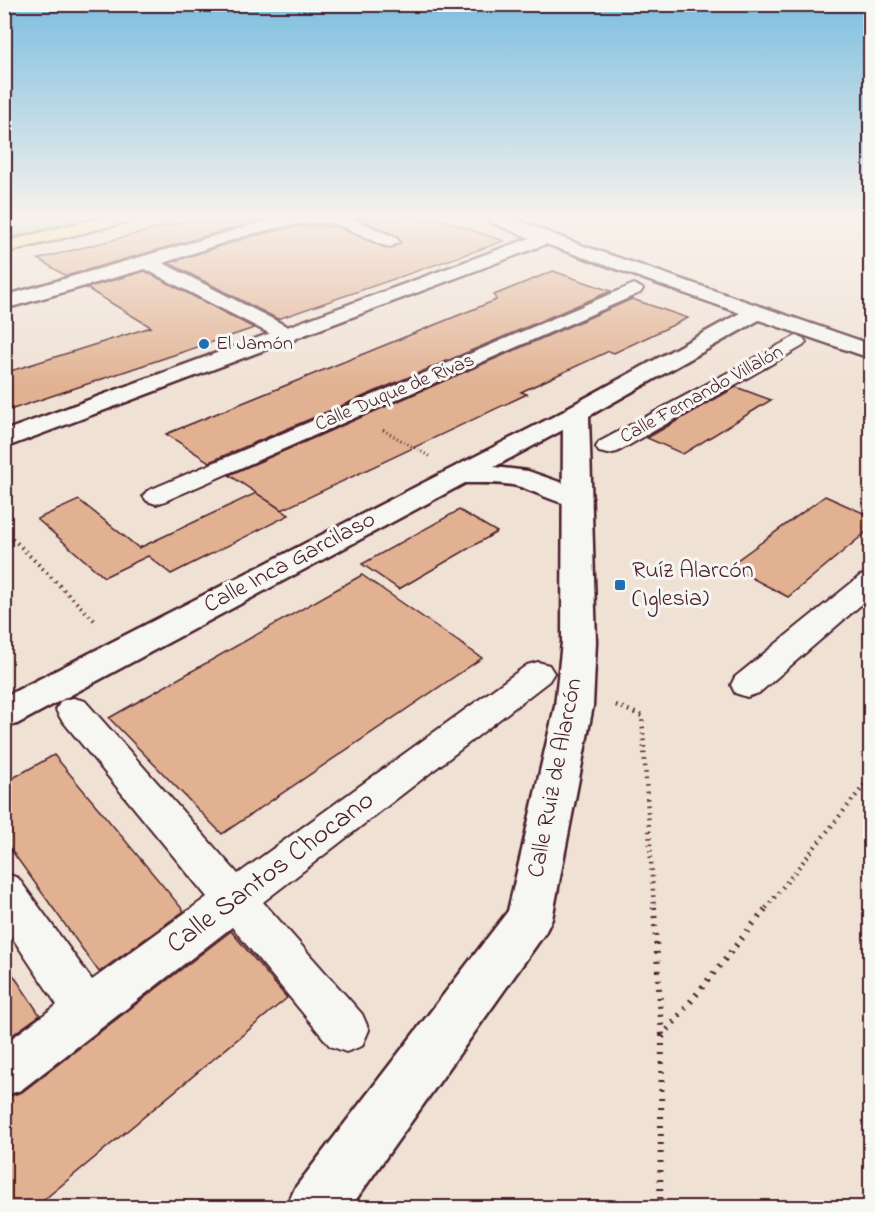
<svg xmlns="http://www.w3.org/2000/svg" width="875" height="1212" viewBox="0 0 875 1212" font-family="'Indie Flower',sans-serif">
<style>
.green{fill:#99e2b1;stroke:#72806e;stroke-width:1.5}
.building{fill:#e1b192;stroke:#4a1f2b;stroke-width:1.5}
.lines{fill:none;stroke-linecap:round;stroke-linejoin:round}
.pedestrian-casing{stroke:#4a1f2b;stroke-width:4}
.minor-casing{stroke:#4a1f2b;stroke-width:5}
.tertiary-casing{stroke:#4a1f2b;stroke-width:5}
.primary-casing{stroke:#4a1f2b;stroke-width:5}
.path-far3{stroke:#4a1f2b;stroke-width:3;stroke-dasharray:1 3;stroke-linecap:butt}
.path-far2{stroke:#4a1f2b;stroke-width:4;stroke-dasharray:1.5 4.5;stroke-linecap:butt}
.path-far1{stroke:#4a1f2b;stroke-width:4.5;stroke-dasharray:1.5 5;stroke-linecap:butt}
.path{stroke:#4a1f2b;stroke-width:6;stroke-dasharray:2 7;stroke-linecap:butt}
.pedestrian{fill:#f6f6f2;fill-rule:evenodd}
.minor{fill:#f6f6f2;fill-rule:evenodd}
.tertiary{fill:#f6f6f2;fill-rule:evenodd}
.primary{fill:#f8e281;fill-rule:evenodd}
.poi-dot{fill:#1f6fb2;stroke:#f6f6f2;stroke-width:2}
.labels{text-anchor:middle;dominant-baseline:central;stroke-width:6;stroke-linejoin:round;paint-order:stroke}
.far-poi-label{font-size:20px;fill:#4a1f2b;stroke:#f6f6f2;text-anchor:start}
.far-street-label{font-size:20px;fill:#4a1f2b;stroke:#f6f6f2}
.street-label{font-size:24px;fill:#4a1f2b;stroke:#f6f6f2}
.poi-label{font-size:24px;fill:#4a1f2b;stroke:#f6f6f2;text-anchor:start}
.near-street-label{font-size:28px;fill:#4a1f2b;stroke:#f6f6f2}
</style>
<rect width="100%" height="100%" fill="#f0e1d5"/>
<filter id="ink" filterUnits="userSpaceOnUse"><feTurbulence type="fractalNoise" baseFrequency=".0167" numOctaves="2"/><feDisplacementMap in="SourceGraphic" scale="12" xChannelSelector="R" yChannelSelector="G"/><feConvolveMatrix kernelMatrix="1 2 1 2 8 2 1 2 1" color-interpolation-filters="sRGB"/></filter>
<g filter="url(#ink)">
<!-- green -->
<path class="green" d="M 5,218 L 86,218 L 5,239 Z"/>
<!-- building -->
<path class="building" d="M 198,218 L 268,218 L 66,276 L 38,259 Z
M 357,218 L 437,218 L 504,241 L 278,319 L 169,263 L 249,237 L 294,227 L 334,226 L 389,249 L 401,242 L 397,236 Z
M 145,271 L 254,328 L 4,412 L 4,373 L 151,327 L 86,288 Z
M 553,271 L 611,291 L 209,462 L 166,434 L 496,300 L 494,295 Z
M 632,299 L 688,318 L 614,353 L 609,351 L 521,392 L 527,394 L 282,510 L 229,475 Z
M 736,387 L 771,400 L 683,454 L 647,438 Z
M 256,493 L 289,515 L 171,574 L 148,556 L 104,577 L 37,519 L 79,500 L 139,548 Z
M 825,496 L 870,516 L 870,529 L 788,597 L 729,566 Z
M 459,510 L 497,532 L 399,589 L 362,564 Z
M 362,575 L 482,658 L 222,834 L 109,718 Z
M 54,755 L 184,911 L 99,972 L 4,840 L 4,783 Z
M 231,931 L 287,998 L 34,1208 L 4,1208 L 4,1098 L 22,1092 Z
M 4,961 L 40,1015 L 4,1041 Z"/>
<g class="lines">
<defs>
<path id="pedestrian" d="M 634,284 L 643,289 L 640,293 L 165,501 L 156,504 L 147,501 L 143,496 L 147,491 Z
M 796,336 L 803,338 L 806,342 L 803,346 L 617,452 L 608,454 L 599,452 L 596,447 L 599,442 Z
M 870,573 L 870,597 L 759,693 L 747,697 L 735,693 L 731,685 L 735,677 L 860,576 Z
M 538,662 L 549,665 L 554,673 L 549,681 L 263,902 L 362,1014 L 369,1030 L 362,1046 L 346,1052 L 330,1046 L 232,927 L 21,1090 L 4,1096 L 4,1044 L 57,1005 L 4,925 L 4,873 L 18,878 L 92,980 L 207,897 L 61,719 L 56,710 L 61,701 L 73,698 L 85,701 L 238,874 L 527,665 Z"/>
<path id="minor" d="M 277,218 L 351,218 L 396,238 L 399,242 L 390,247 C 371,243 354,228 334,224 C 287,215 209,249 163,263 L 294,330 L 297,335 L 294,340 L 286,342 L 145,269 L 4,309 L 4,296 Z
M 576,405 L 585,408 L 589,413 L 585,418 L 494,467 L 528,471 L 588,492 L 592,498 L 588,504 C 565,510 539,492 517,486 C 501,482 482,483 465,483 L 17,724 L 4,727 L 4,697 Z"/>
<path id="tertiary" d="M 488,218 L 512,218 L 578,244 L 870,344 L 870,358 L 759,320 L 589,416 L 596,642 L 593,706 L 552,919 L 545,933 L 350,1208 L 286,1208 L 295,1188 L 508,911 L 555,706 L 562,642 L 563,413 L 567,408 L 740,313 L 546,244 L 4,448 L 4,431 L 530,238 L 490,222 Z"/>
<path id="primary" d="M 99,218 L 128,218 L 126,222 L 4,253 L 4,242 Z"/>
</defs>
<!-- pedestrian casing -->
<use href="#pedestrian" class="pedestrian-casing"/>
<!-- minor casing -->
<use href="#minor" class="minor-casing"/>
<!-- tertiary casing -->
<use href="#tertiary" class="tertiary-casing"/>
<!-- primary casing -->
<use href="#primary" class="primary-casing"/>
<!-- path-far3 -->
<path class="path-far3" d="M 383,430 L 429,456"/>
<!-- path-far2 -->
<path class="path-far2" d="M 4,530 L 97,623"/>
<!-- path-far1 -->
<path class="path-far1" d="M 616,705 L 642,716 L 654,908
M 766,908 L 870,778"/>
<!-- path -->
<path class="path" d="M 654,907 L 662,1036
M 660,1208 L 662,1037 L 767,907"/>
<!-- pedestrian -->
<use href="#pedestrian" class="pedestrian"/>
<!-- minor -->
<use href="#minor" class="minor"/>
<!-- tertiary -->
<use href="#tertiary" class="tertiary"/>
<!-- primary -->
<use href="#primary" class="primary"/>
</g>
</g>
<!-- sky -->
<linearGradient id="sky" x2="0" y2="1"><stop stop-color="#7dbfe0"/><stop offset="0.56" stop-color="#f8f2ec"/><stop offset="1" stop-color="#f8f2ec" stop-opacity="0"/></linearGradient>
<rect width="875" height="388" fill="url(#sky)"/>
<!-- markers -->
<g class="poi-dot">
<circle cx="204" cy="344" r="6"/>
<rect x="614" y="579" width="12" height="12" rx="3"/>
</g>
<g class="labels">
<!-- far-poi labels -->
<g class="far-poi-label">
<text x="216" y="344">El Jamón</text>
</g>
<!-- far-street labels -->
<g class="far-street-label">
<text transform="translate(395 393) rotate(-23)">Calle Duque de Rivas</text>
<text transform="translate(702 395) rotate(-29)">Calle Fernando Villalón</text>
</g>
<!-- street labels -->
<g class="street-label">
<text transform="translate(290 563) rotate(-28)">Calle Inca Garcilaso</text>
<text transform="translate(556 778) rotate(-79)">Calle Ruiz de Alarcón</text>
</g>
<!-- poi labels -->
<g class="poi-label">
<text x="632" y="571">Ruíz Alarcón<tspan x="632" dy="28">(Iglesia)</tspan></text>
</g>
<!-- near-street labels -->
<g class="near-street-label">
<text transform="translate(271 873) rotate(-37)">Calle Santos Chocano</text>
</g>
</g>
<!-- margin -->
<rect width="875" height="1212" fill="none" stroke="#f6f6f2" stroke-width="24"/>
<rect x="12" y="12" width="851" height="1188" fill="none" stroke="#4a1f2b" stroke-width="2" filter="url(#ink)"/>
</svg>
